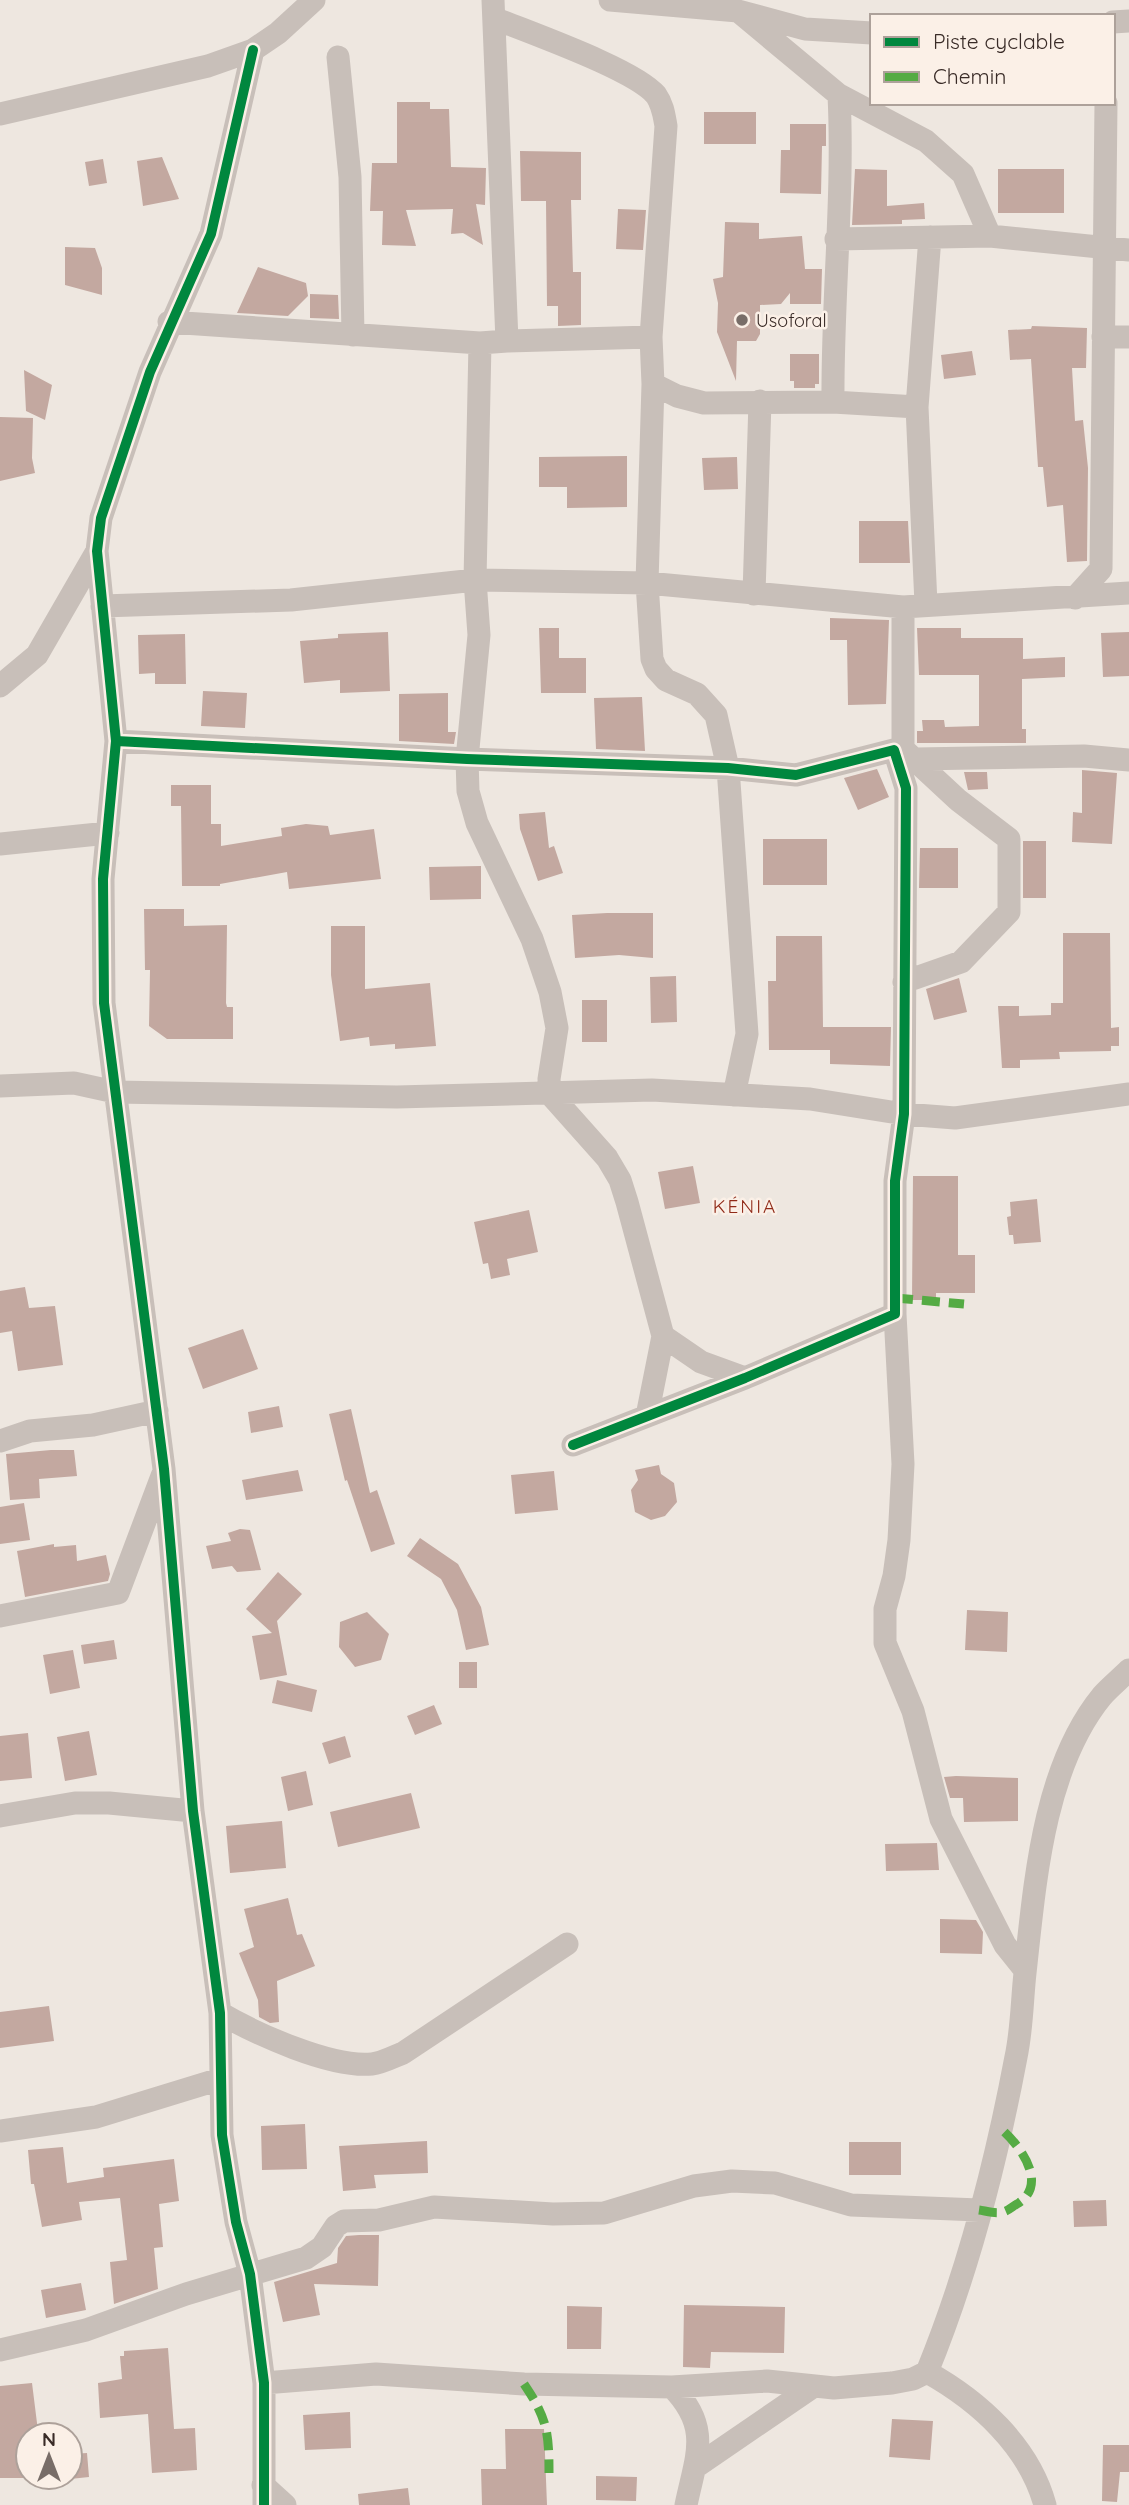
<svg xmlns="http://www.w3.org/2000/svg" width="1129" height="2505" viewBox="0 0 1129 2505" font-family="Quicksand,sans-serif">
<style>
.building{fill:#c3a8a0}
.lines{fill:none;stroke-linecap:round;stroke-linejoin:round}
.minor{stroke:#c8bfb9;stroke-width:23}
.quiet{stroke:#55ab44;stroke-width:9;stroke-dasharray:18 9;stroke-linecap:butt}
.cycleway-casing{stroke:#fbf0e7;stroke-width:15}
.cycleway{stroke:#00873e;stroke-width:10}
.poi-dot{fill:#786d68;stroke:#fbf0e7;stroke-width:2.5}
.labels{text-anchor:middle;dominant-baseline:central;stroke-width:5;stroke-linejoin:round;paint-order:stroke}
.poi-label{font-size:18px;fill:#392b27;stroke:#fbf0e7;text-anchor:start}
.neighbourhood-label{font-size:19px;letter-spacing:2px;fill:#902a18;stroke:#fbf0e7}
</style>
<rect width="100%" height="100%" fill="#eee7e0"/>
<!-- building -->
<path class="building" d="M 397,102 L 430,102 L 430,109 L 449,109 L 451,167 L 486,168 L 485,205 L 476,204 L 483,245 L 463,233 L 451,234 L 453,209 L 406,210 L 416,246 L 382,245 L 383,211 L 370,211 L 372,163 L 397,163 Z
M 704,112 L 756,112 L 756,144 L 704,144 Z
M 790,124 L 826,124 L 826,146 L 822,146 L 821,194 L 780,193 L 781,150 L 790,150 Z
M 520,151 L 581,152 L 581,200 L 571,200 L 573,272 L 581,272 L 581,325 L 558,326 L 558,306 L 547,306 L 546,201 L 521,201 Z
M 162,157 L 179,199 L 143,206 L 137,161 Z
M 103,159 L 107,183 L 89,186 L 85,162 Z
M 855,169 L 887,170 L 887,206 L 924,203 L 925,219 L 902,220 L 902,224 L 852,225 Z
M 998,169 L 1064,169 L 1064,213 L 998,213 Z
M 618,209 L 646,210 L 643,250 L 616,249 Z
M 725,222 L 759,223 L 759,239 L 802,236 L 805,269 L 822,269 L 821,304 L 790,304 L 790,293 L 781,304 L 760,305 L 760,334 L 756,341 L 737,341 L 736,381 L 717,332 L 718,303 L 713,279 L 723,277 Z
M 65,247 L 95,248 L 102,268 L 102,295 L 65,285 Z
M 258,267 L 306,283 L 308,296 L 288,316 L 237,313 Z
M 310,294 L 338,295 L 339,319 L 310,318 Z
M 1032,326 L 1087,328 L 1086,368 L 1072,368 L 1075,421 L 1083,420 L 1088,468 L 1087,561 L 1067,562 L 1063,505 L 1047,507 L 1043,467 L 1038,467 L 1031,359 L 1010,360 L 1008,330 L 1031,329 Z
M 972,351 L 976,375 L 944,379 L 941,355 Z
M 790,354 L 819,354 L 819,384 L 815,384 L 815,388 L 794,388 L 794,381 L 790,381 Z
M 24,370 L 52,385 L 45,420 L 26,411 Z
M 0,417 L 33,418 L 32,458 L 35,473 L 0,481 Z
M 627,456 L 627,507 L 567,508 L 567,487 L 539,487 L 539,457 Z
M 737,457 L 738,489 L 704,490 L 702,458 Z
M 859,521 L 908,521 L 910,563 L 859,563 Z
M 830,618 L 889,620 L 886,704 L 848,705 L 847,640 L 830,640 Z
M 539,628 L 559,628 L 559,658 L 586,658 L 586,693 L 541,693 Z
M 917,628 L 961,628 L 961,638 L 1023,638 L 1023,659 L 1065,657 L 1065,677 L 1022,679 L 1022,729 L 1026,729 L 1026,743 L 917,743 L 917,731 L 923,731 L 922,720 L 944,720 L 945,727 L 979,726 L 979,675 L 919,675 Z
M 388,632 L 390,691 L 340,693 L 340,680 L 304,683 L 300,641 L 338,638 L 338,634 Z
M 1129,632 L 1129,676 L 1103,677 L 1101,633 Z
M 185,634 L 186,684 L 155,684 L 155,673 L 139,674 L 138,635 Z
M 203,691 L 247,693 L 245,728 L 201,726 Z
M 448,693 L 448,732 L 456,732 L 454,744 L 399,741 L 399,694 Z
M 642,697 L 645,751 L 596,749 L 594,698 Z
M 877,769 L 889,797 L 858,810 L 844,778 Z
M 1082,770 L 1117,773 L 1112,844 L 1072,842 L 1073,812 L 1082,813 Z
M 964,772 L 987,772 L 988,789 L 968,790 Z
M 171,785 L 211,785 L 211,824 L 221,824 L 221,846 L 282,836 L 281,828 L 306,824 L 328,826 L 330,835 L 374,829 L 381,879 L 289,889 L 287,872 L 220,884 L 220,886 L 182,886 L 181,806 L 171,806 Z
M 545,812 L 549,848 L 554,846 L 563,873 L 538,881 L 520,829 L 519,814 Z
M 763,839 L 827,839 L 827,885 L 763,885 Z
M 1023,841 L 1046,841 L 1046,898 L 1023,898 Z
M 920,848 L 958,848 L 958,888 L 919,888 Z
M 481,866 L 481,899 L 430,900 L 429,867 Z
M 144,909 L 184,909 L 184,926 L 227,925 L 226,1003 L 227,1007 L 233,1007 L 233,1039 L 167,1039 L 149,1026 L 150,970 L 145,970 Z
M 607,913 L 653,913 L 653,958 L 619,955 L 575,958 L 572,915 Z
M 331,926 L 365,926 L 365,989 L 430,983 L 436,1046 L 395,1049 L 395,1044 L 370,1046 L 369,1037 L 340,1041 L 331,975 Z
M 1063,933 L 1110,933 L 1111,1028 L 1119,1027 L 1119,1046 L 1111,1046 L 1111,1051 L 1059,1052 L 1060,1059 L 1020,1060 L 1020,1068 L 1002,1068 L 998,1006 L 1019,1006 L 1019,1016 L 1051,1015 L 1051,1003 L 1063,1003 Z
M 776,936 L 822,936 L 823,1027 L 891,1027 L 890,1066 L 830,1064 L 830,1050 L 769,1050 L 768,981 L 776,981 Z
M 676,976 L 677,1022 L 651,1023 L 650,977 Z
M 959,978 L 967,1012 L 934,1020 L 926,989 Z
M 582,1000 L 607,1000 L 607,1042 L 582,1042 Z
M 693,1166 L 700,1203 L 665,1209 L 658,1172 Z
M 913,1176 L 958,1176 L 958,1255 L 975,1255 L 975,1293 L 936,1293 L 936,1300 L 912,1300 Z
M 1037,1199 L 1041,1242 L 1014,1244 L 1013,1235 L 1009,1235 L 1007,1217 L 1011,1216 L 1010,1202 Z
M 529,1210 L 538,1252 L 507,1259 L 510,1275 L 491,1279 L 488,1263 L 483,1264 L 474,1222 Z
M 25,1287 L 29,1308 L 55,1306 L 63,1365 L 18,1371 L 12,1331 L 0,1333 L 0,1291 Z
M 243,1329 L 258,1369 L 203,1389 L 188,1348 Z
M 279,1406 L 283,1427 L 251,1433 L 248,1412 Z
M 351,1409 L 370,1493 L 377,1490 L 395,1544 L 371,1552 L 347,1480 L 345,1481 L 329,1414 Z
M 51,1450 L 74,1450 L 77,1476 L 39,1479 L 40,1498 L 10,1500 L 6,1454 Z
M 659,1465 L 661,1474 L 674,1483 L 677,1502 L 665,1516 L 651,1520 L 635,1512 L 631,1490 L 638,1480 L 635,1470 Z
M 298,1470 L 303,1491 L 246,1500 L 242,1480 Z
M 554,1471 L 558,1510 L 515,1514 L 511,1475 Z
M 24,1503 L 30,1540 L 0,1544 L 0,1507 Z
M 240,1529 L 250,1530 L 261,1570 L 237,1572 L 232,1566 L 212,1569 L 206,1546 L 231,1541 L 228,1533 Z
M 420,1538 L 458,1564 L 481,1607 L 489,1645 L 466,1650 L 457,1610 L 441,1579 L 407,1556 Z
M 54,1544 L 54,1547 L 76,1545 L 77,1561 L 106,1555 L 110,1574 L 108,1581 L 25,1597 L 17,1551 Z
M 278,1572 L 302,1594 L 277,1621 L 287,1675 L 260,1680 L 252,1636 L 272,1633 L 246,1609 Z
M 967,1610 L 1008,1612 L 1007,1652 L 965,1650 Z
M 367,1612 L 389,1634 L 381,1660 L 355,1667 L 339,1647 L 340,1622 Z
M 114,1640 L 117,1659 L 84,1664 L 81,1645 Z
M 73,1650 L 80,1688 L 50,1694 L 43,1655 Z
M 459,1662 L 477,1662 L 477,1688 L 459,1688 Z
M 277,1680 L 317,1690 L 312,1712 L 272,1703 Z
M 434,1705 L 442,1724 L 415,1735 L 407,1716 Z
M 89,1731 L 97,1775 L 65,1781 L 57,1737 Z
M 28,1733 L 32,1778 L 0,1781 L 0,1736 Z
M 345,1736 L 351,1757 L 329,1764 L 322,1743 Z
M 306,1771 L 313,1805 L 288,1811 L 281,1777 Z
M 956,1776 L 1018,1778 L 1018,1821 L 964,1822 L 963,1798 L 950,1798 L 944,1777 Z
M 411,1793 L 420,1828 L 338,1847 L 330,1812 Z
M 282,1821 L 286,1868 L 230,1873 L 226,1826 Z
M 937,1843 L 939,1870 L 886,1871 L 885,1844 Z
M 288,1898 L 297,1935 L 302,1934 L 315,1966 L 277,1981 L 279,2022 L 270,2023 L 259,2017 L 258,2000 L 239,1953 L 254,1947 L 244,1909 Z
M 940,1919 L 976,1920 L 983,1932 L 982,1954 L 940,1953 Z
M 49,2006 L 54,2041 L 0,2048 L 0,2012 Z
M 305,2124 L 307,2169 L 262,2170 L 261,2126 Z
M 427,2141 L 428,2173 L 374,2175 L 376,2188 L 343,2191 L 339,2146 Z
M 849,2142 L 901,2142 L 901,2175 L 849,2175 Z
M 63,2147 L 67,2183 L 104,2177 L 103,2168 L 174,2159 L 179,2201 L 159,2204 L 163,2247 L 154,2248 L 158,2289 L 114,2304 L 110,2262 L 127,2260 L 120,2198 L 79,2202 L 82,2220 L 42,2227 L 34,2184 L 31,2184 L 28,2150 Z
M 1106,2200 L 1107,2226 L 1074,2227 L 1073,2201 Z
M 359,2235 L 379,2235 L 378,2286 L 314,2284 L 320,2315 L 283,2322 L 274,2282 L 337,2263 L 338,2248 L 346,2236 Z
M 81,2283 L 86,2310 L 46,2318 L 41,2290 Z
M 684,2305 L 785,2307 L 784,2353 L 711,2352 L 710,2368 L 683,2367 Z
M 567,2306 L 602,2307 L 601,2349 L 567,2349 Z
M 168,2348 L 174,2429 L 195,2428 L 197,2470 L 152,2473 L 148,2414 L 100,2418 L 98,2383 L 122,2379 L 120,2356 L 124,2356 L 124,2351 Z
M 32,2383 L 38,2431 L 28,2432 L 28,2478 L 0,2478 L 0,2386 Z
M 350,2412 L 351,2448 L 305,2450 L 303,2415 Z
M 892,2419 L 933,2421 L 930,2460 L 889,2457 Z
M 505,2429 L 544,2429 L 547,2505 L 482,2505 L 481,2469 L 506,2469 Z
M 1103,2445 L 1129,2445 L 1129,2472 L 1120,2472 L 1117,2502 L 1102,2501 Z
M 87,2453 L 89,2477 L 70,2479 L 70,2454 Z
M 596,2476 L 637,2477 L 636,2501 L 596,2500 Z
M 408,2488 L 410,2505 L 359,2505 L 358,2494 Z"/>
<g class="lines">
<!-- minor -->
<path class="minor" d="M 610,0 L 738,11 L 805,29 L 872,33
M 738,11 L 839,95 L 926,141 L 963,174 L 990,236
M 494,18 C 530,33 634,69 656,95 C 663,105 664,115 666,126 L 651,337
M 1113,22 L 1129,21
M 253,50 L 211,234 L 150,372 L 101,518 L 97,551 L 116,741 L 103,879 L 104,1003 L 164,1469 L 193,1811 L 220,2013 L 222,2135 L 236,2222 L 250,2274 L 264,2383 L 264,2505
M 338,57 L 350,177 L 353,335
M 839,95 C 844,197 832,300 833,402 L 917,407 L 926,604
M 0,114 L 208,66 L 253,50 L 278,33 L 314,0
M 836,239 L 990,236 L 1129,250
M 169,322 L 480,343 L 507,341 L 493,0
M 1103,337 L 1129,337
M 507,341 L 651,337 L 653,384 L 677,396 L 704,403 L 833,402
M 480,343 L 475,580 L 479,635 L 467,759 L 468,791 L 477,823 L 532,939 L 550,992 L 557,1028 L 549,1079 L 550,1094 L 607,1158 L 620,1180 L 627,1202 L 663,1336 L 647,1416
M 653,384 L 647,583 L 652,659 L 656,669 L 666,680 L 697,694 L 716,715 L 728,768 L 747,1034 L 734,1095
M 917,407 L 930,237
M 754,594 L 760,401
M 1075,598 L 1101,569 L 1106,103
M 102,606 L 291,600 L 475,580 L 647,583 L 903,607 L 1129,593
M 903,607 L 903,749 L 958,800 L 1009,839 L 1009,912 L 961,962 L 904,982
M 0,686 L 37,655 L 97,551
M 116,741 L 467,759 L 728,768 L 796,775 L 894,750 L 906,788 L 904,1114 L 895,1181 L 895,1314 L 745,1378 L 573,1445
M 916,759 L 1084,756 L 1129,760
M 0,844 L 108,833
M 0,1086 L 74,1083 L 115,1092 L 397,1097 L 652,1090 L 810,1099 L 904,1114 L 955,1118 L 1129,1094
M 895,1314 L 903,1464 L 899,1540 L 894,1576 L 885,1609 L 885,1643 L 913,1711 L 941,1819 L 1005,1945 L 1025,1970
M 663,1336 L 701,1362 L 745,1378
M 0,1441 L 30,1431 L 93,1425 L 157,1411
M 0,1616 L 118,1593 L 162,1476
M 0,1816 L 75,1803 L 109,1803 L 193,1811
M 220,2013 C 256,2034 331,2068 372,2064 C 382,2063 393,2057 403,2053 L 567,1944
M 0,2131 L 96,2117 L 220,2079
M 0,2350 L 86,2330 L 186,2294 L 306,2258 L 322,2247 L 336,2226 L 344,2221 L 379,2220 L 434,2207 L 553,2214 L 604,2213 L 694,2186 L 732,2181 L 775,2183 L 851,2205 L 979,2210
M 927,2372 C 968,2272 996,2163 1016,2057 C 1022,2029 1022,2000 1025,1973 C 1035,1883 1043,1768 1102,1696 C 1110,1687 1120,1679 1129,1670
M 264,2383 L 376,2374 L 524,2384 L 672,2387 L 767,2381 L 834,2388 L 892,2383 L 913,2379 L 927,2372 C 979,2401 1029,2446 1045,2505
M 672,2387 C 712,2428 696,2456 686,2505
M 697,2466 L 814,2386
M 263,2485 L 285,2505"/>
<!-- quiet -->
<path class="quiet" d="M 895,1298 L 964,1304
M 979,2210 C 986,2211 996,2214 1002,2212 C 1007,2212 1013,2206 1017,2204 C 1049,2185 1021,2146 1001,2129
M 524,2384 C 547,2418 549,2432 549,2473"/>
<defs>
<path id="cycleway" d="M 253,50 L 211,234 L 150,372 L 101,518 L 97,551 L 116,741 L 103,879 L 104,1003 L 164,1469 L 193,1811 L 220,2013 L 222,2135 L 236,2222 L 250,2274 L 264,2383 L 264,2505
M 116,741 L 467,759 L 728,768 L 796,775 L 894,750 L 906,788 L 904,1114 L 895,1181 L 895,1314 L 745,1378 L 573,1445"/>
</defs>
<!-- cycleway casing -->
<use href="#cycleway" class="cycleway-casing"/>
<!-- cycleway -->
<use href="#cycleway" class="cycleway"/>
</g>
<!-- markers -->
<circle class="poi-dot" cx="742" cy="320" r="7"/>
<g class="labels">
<!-- poi labels -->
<g class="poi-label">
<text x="756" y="320">Usoforal</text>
</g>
<!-- neighbourhood labels -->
<g class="neighbourhood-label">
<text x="745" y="1206">KÉNIA</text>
</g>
</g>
<!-- legend -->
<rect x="870" y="14" width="245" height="91" fill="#fbf0e7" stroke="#ada19a" stroke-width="2"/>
<rect x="884" y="37" width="35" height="10" fill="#00873e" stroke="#ada19a" stroke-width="2"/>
<text x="933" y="49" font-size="21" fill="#392b27">Piste cyclable</text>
<rect x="884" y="72" width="35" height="10" fill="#55ab44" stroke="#ada19a" stroke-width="2"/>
<text x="933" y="84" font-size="21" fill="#392b27">Chemin</text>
<!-- north arrow -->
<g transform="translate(49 2456)"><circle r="33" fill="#fbf0e7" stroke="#ada19a" stroke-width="2"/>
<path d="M0-5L12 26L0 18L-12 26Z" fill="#786d68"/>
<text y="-10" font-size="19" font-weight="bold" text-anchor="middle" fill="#392b27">N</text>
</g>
</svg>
